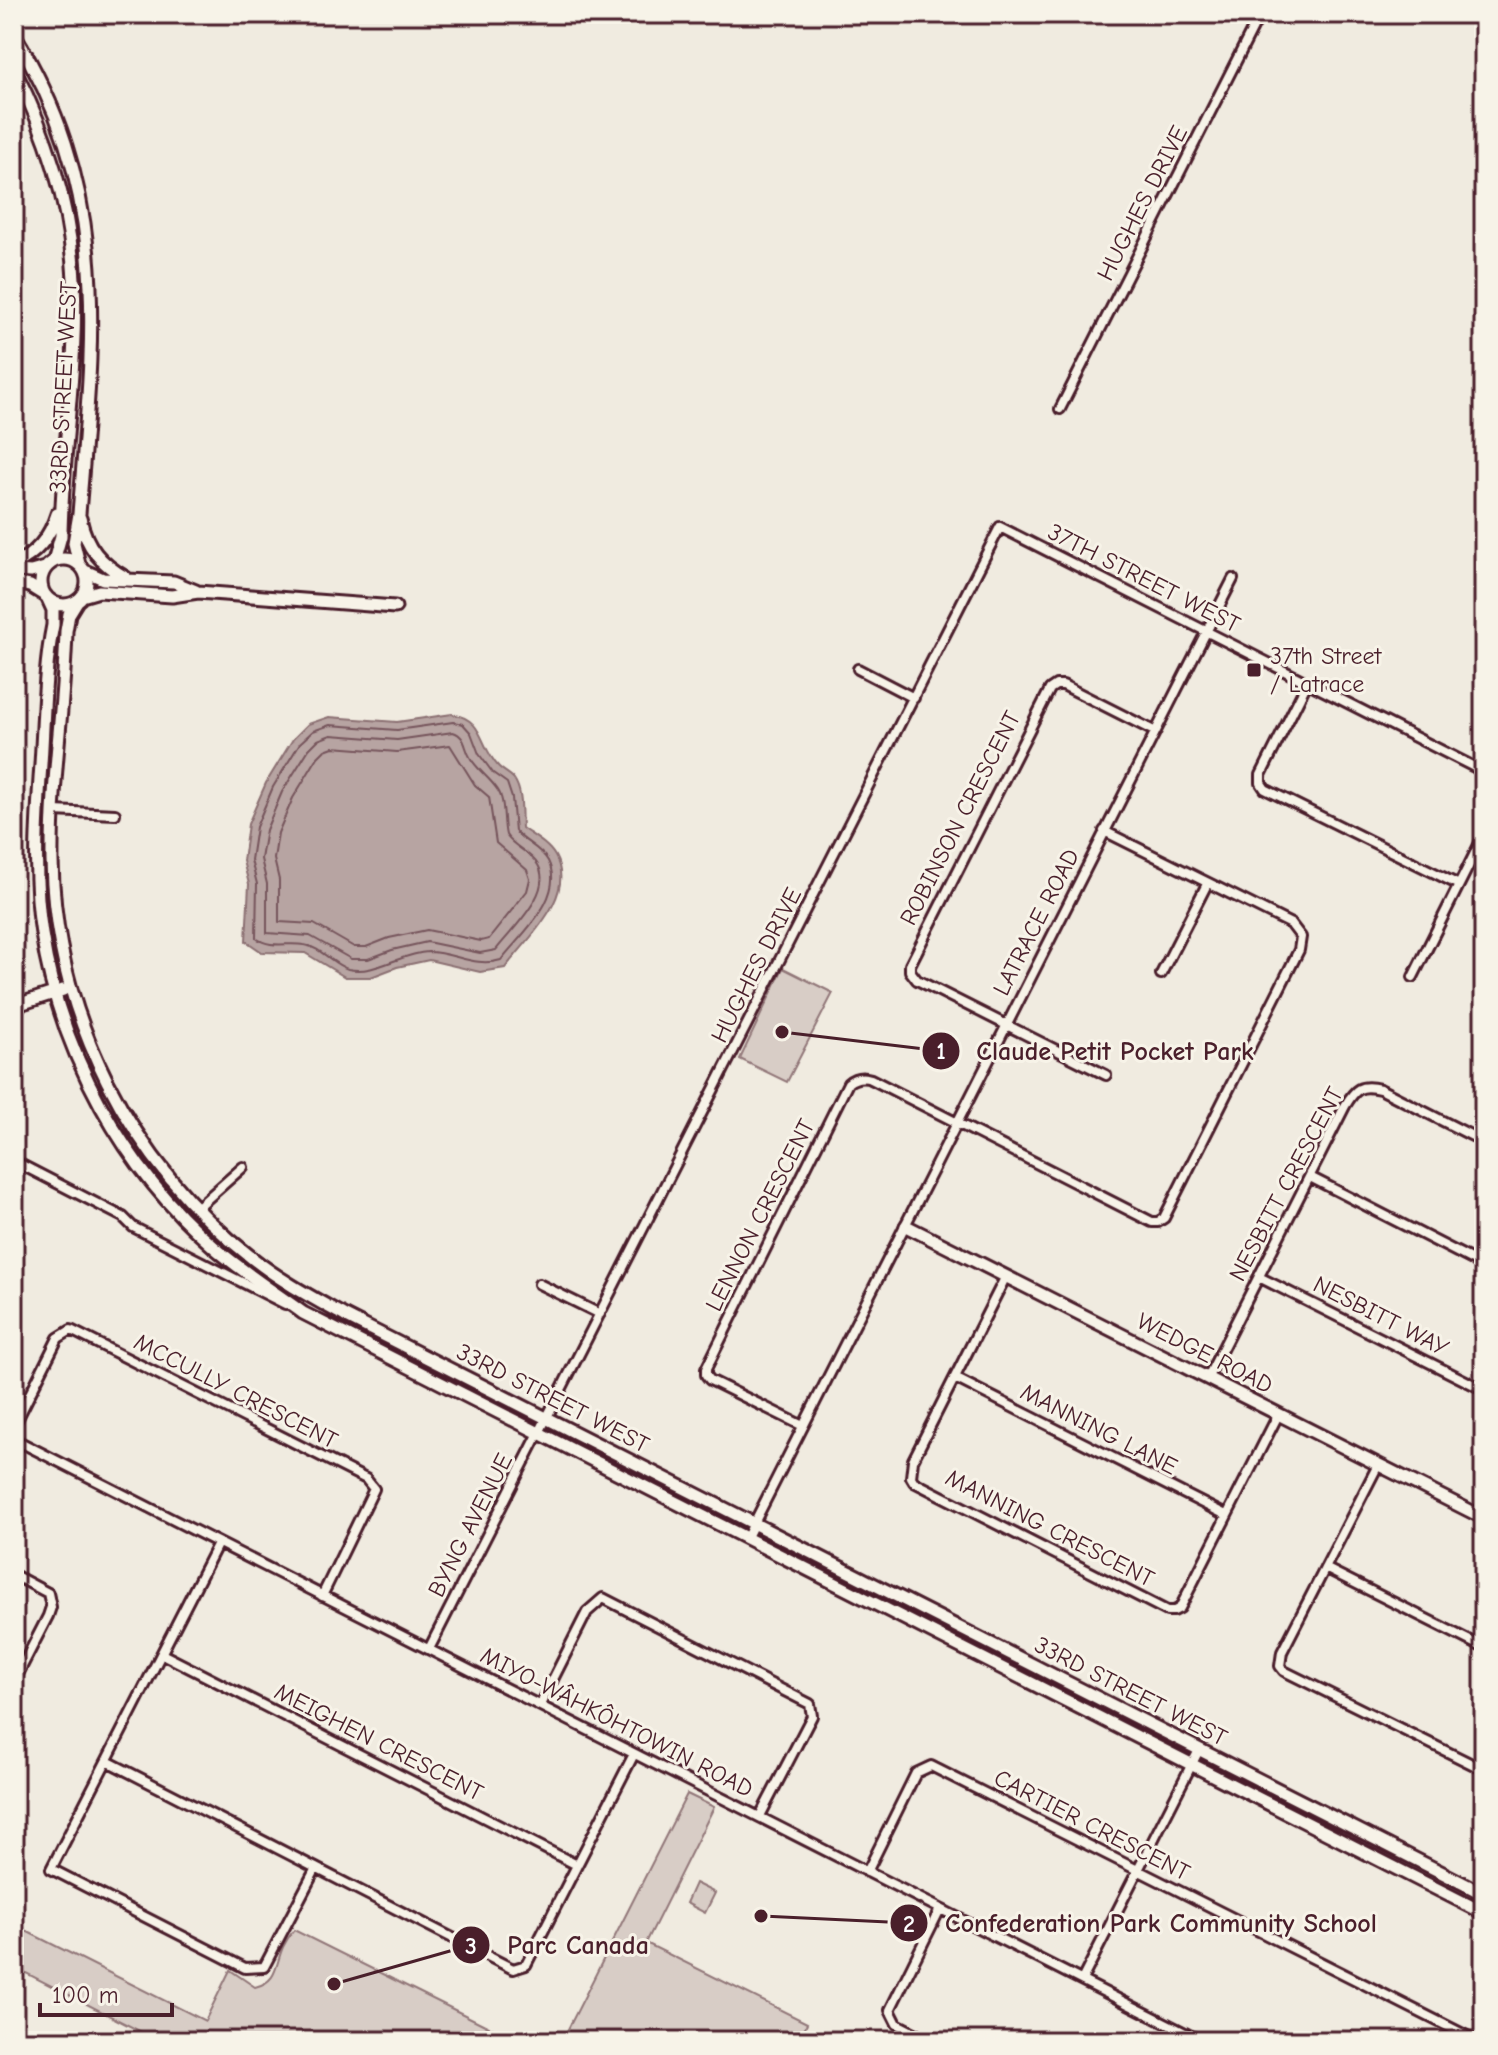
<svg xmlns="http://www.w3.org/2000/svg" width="1498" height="2055" viewBox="0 0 1498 2055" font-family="'Comic Neue',sans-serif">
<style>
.green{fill:#d8cdc6;stroke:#917678;stroke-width:2}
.water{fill:#b7a4a2;stroke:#8b6f72;stroke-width:2}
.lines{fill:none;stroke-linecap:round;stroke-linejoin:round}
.shore{stroke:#76545b;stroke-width:2}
.street-casing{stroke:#4a1f2b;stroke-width:14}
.secondary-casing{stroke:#4a1f2b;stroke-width:17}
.street{stroke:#f7f3e8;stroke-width:8}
.secondary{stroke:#f7f3e8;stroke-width:11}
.poi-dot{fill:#4a1f2b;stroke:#f7f3e8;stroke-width:3}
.labels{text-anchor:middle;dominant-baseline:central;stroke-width:6;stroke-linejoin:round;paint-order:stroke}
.street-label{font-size:24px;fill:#4a1f2b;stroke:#f7f3e8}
.poi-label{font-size:24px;fill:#4a1f2b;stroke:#f7f3e8;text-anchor:start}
.leader{fill:none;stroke:#4a1f2b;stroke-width:3}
.callout-dot{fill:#4a1f2b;stroke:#f7f3e8;stroke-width:3}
.mark-label{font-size:24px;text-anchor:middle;font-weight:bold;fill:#fff}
.callout-label{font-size:26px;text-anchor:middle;font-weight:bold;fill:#4a1f2b;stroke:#f7f3e8;stroke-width:6;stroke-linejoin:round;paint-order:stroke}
</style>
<rect width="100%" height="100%" fill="#f0ebe0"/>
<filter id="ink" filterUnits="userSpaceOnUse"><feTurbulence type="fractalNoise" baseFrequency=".0125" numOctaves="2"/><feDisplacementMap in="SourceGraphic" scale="16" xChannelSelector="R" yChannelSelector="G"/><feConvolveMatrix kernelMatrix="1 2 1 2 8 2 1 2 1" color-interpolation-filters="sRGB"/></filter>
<g filter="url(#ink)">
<!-- green -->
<path class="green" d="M 783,968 L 833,993 L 787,1082 L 740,1059 Z
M 687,1794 L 714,1807 L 646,1943 L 807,2023 L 799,2041 L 562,2041 Z
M 695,1883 L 715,1893 L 705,1913 L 686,1903 Z
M 14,1925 L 205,2021 L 230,1970 L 255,1987 C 278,1982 275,1965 283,1947 C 286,1941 290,1935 294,1930 L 517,2041 L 159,2041 L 14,1967 Z"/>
<!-- water -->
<path class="water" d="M 452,714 C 486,720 478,746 499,767 C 503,771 510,774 514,779 C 523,792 521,812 522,828 C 533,836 548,844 555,856 C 577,896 527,939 505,968 L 480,972 L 429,960 L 397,967 L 371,977 L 345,977 L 305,953 L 262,952 L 246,941 L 249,884 L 243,861 L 248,824 L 266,783 L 293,739 L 308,724 L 329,717 L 397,722 Z"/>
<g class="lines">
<!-- shore -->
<path class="shore" d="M 453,722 L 463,724 L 471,733 L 479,754 L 493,773 L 507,783 L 512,798 L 515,831 C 524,842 541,848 548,861 C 566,897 521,934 501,960 C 474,968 454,952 428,952 C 401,953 375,975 348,969 C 333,965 321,947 304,945 C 287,942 271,949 256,938 L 257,884 L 251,860 L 256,827 L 273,787 L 300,743 L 313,731 L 330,725 L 397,730 Z
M 453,732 C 466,736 464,747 470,757 C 477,771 498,784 501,797 C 505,809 503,823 506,835 C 514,848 531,852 538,865 C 554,892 511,930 496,950 L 480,953 L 427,942 L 392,950 L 368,959 L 351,959 L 310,936 L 267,933 L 267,884 L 261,859 L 266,830 L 282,792 L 309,749 L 318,740 L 331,735 L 397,740 Z
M 450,745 L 475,785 L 489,797 L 496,843 L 527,870 L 530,879 L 527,891 L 489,939 L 481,941 L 427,930 L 389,938 L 366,947 L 354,947 L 314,924 L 279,922 L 279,880 L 274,859 L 278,833 L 293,798 L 318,757 L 325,750 L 333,747 L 397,752 Z"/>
<defs>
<path id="street" d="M 1060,409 L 1260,14
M 858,669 L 914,698
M 1307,683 L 1261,775 L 1261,783 L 1265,789 L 1459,885 L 1484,835
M 54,811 L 115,814
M 1161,974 L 1207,884
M 1413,977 L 1459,885
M 1106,1075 L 917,980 L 910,971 L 910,965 L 1050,689 L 1056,685 L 1063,685 L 1154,731
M 14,1161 L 123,1217 L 133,1227 L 285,1304
M 1310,1177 L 1484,1266
M 198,1207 L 243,1167
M 1006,1276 L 913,1460 L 911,1477 L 914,1482 L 1167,1611 L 1174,1611 L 1180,1608 L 1278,1415
M 1259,1277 L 1484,1390
M 539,1284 L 600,1314
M 955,1378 L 1226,1515
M 1207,1379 L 1345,1106 C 1355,1089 1360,1084 1380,1089 L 1484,1142
M 14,1426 L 58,1338 L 71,1330 L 366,1479 L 374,1489 L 322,1596
M 803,1426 L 710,1380 L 706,1375 L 706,1369 L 848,1083 C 855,1077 862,1076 871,1079 L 1152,1222 L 1158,1222 L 1164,1218 L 1299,950 L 1301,937 L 1291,924 L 1104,831
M 14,1439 L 1201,2041
M 1378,1465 L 1282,1652 L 1280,1666 L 1284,1671 L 1484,1770
M 746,1539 L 1233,579
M 218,1543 L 51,1869 L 245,1968 L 264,1967 L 316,1868
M 1325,1568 L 1484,1648
M 14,1575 L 48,1593 L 51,1607 L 48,1616 L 14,1682
M 429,1649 L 1000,527 L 1484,772
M 162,1654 L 577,1865
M 540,1705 L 587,1612 L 603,1598 L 810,1704 L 812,1716 L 760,1816
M 107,1761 L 513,1969 L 526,1965 L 634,1754
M 867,1872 L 916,1773 L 931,1766 L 1477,2041
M 1082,1980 L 1199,1750
M 14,2035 L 25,2041
M 930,2041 L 897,2024 L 890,2010 L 940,1909"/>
<path id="secondary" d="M 14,34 C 113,195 93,335 79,514 L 74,543 L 79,564
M 14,69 C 47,134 70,206 74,279 C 78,365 62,450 61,536 L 54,561
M 80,518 C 86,547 101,564 126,578
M41 582a23 23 0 1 1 46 0a23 23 0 1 1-46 0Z
M 14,564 C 37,554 50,537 57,514
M 14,571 L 31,572 L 45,568
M 85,571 L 103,579 L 174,582 L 196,591
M 14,583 L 30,586 L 46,596
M 82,596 L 99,591 L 172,596 L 198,592 L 395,607
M 48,599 L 53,610 L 53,625 C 44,670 44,719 41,764 C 37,821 33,878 42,934 C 60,1053 124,1170 215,1248 C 243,1272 274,1292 303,1313 L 1484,1913
M 77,601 L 69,614 L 66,631 C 64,708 51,784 52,861 C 55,1015 130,1163 252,1258 C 281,1281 313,1298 345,1316 L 1484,1894
M 14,1006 L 63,990
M 906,1226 L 1484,1518"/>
</defs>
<!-- street casing -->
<use href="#street" class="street-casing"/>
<!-- secondary casing -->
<use href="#secondary" class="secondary-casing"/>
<!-- street -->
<use href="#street" class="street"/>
<!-- secondary -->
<use href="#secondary" class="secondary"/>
</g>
</g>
<!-- markers -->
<rect class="poi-dot" x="1246" y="662" width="16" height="16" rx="4"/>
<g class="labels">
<!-- street labels -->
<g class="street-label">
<text transform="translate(1142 203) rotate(-63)">HUGHES DRIVE</text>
<text transform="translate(63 387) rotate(-87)">33RD STREET WEST</text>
<text transform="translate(1144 578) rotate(27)">37TH STREET WEST</text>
<text transform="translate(960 818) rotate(-63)">ROBINSON CRESCENT</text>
<text transform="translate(1036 922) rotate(-63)">LATRACE ROAD</text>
<text transform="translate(756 965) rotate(-63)">HUGHES DRIVE</text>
<text transform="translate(1286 1184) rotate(-62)">NESBITT CRESCENT</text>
<text transform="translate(760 1215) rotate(-63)">LENNON CRESCENT</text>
<text transform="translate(1381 1316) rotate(27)">NESBITT WAY</text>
<text transform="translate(1205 1353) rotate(27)">WEDGE ROAD</text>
<text transform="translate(236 1391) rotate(27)">MCCULLY CRESCENT</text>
<text transform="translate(553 1398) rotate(27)">33RD STREET WEST</text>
<text transform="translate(1099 1429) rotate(27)">MANNING LANE</text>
<text transform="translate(470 1525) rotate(-63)">BYNG AVENUE</text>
<text transform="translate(1050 1528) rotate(27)">MANNING CRESCENT</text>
<text transform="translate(1131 1691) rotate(27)">33RD STREET WEST</text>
<text transform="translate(617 1722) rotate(27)">MIYO-WÂHKÔHTOWIN ROAD</text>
<text transform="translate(379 1742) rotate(27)">MEIGHEN CRESCENT</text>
<text transform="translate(1092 1825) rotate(27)">CARTIER CRESCENT</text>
</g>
<!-- poi labels -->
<g class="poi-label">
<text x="1270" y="656">37th Street<tspan x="1270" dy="28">/ Latrace</tspan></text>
</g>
</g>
<!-- callouts -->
<path class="leader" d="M782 1032L941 1051M761 1916L909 1923M334 1984L471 1945"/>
<g class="callout-dot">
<circle cx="782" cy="1032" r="8"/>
<circle cx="761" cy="1916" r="8"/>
<circle cx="334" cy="1984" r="8"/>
<circle cx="941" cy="1051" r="20"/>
<circle cx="909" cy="1923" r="20"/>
<circle cx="471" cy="1945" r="20"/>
</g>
<g class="mark-label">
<text x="941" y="1059">1</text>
<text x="909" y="1932">2</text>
<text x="471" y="1954">3</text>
</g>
<g class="callout-label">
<text x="1115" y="1060">Claude Petit Pocket Park</text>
<text x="1161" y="1932">Confederation Park Community School</text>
<text x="578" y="1954">Parc Canada</text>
</g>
<!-- margin -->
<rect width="1498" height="2055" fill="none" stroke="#f7f3e8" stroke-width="48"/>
<rect x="24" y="24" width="1450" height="2007" fill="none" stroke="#4a1f2b" stroke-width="3" filter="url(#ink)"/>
<!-- scale -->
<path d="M40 2003v12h132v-12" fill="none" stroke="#4a1f2b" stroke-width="4"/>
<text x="52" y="2003" font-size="24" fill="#4a1f2b" stroke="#f7f3e8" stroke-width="6" paint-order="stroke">100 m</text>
</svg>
